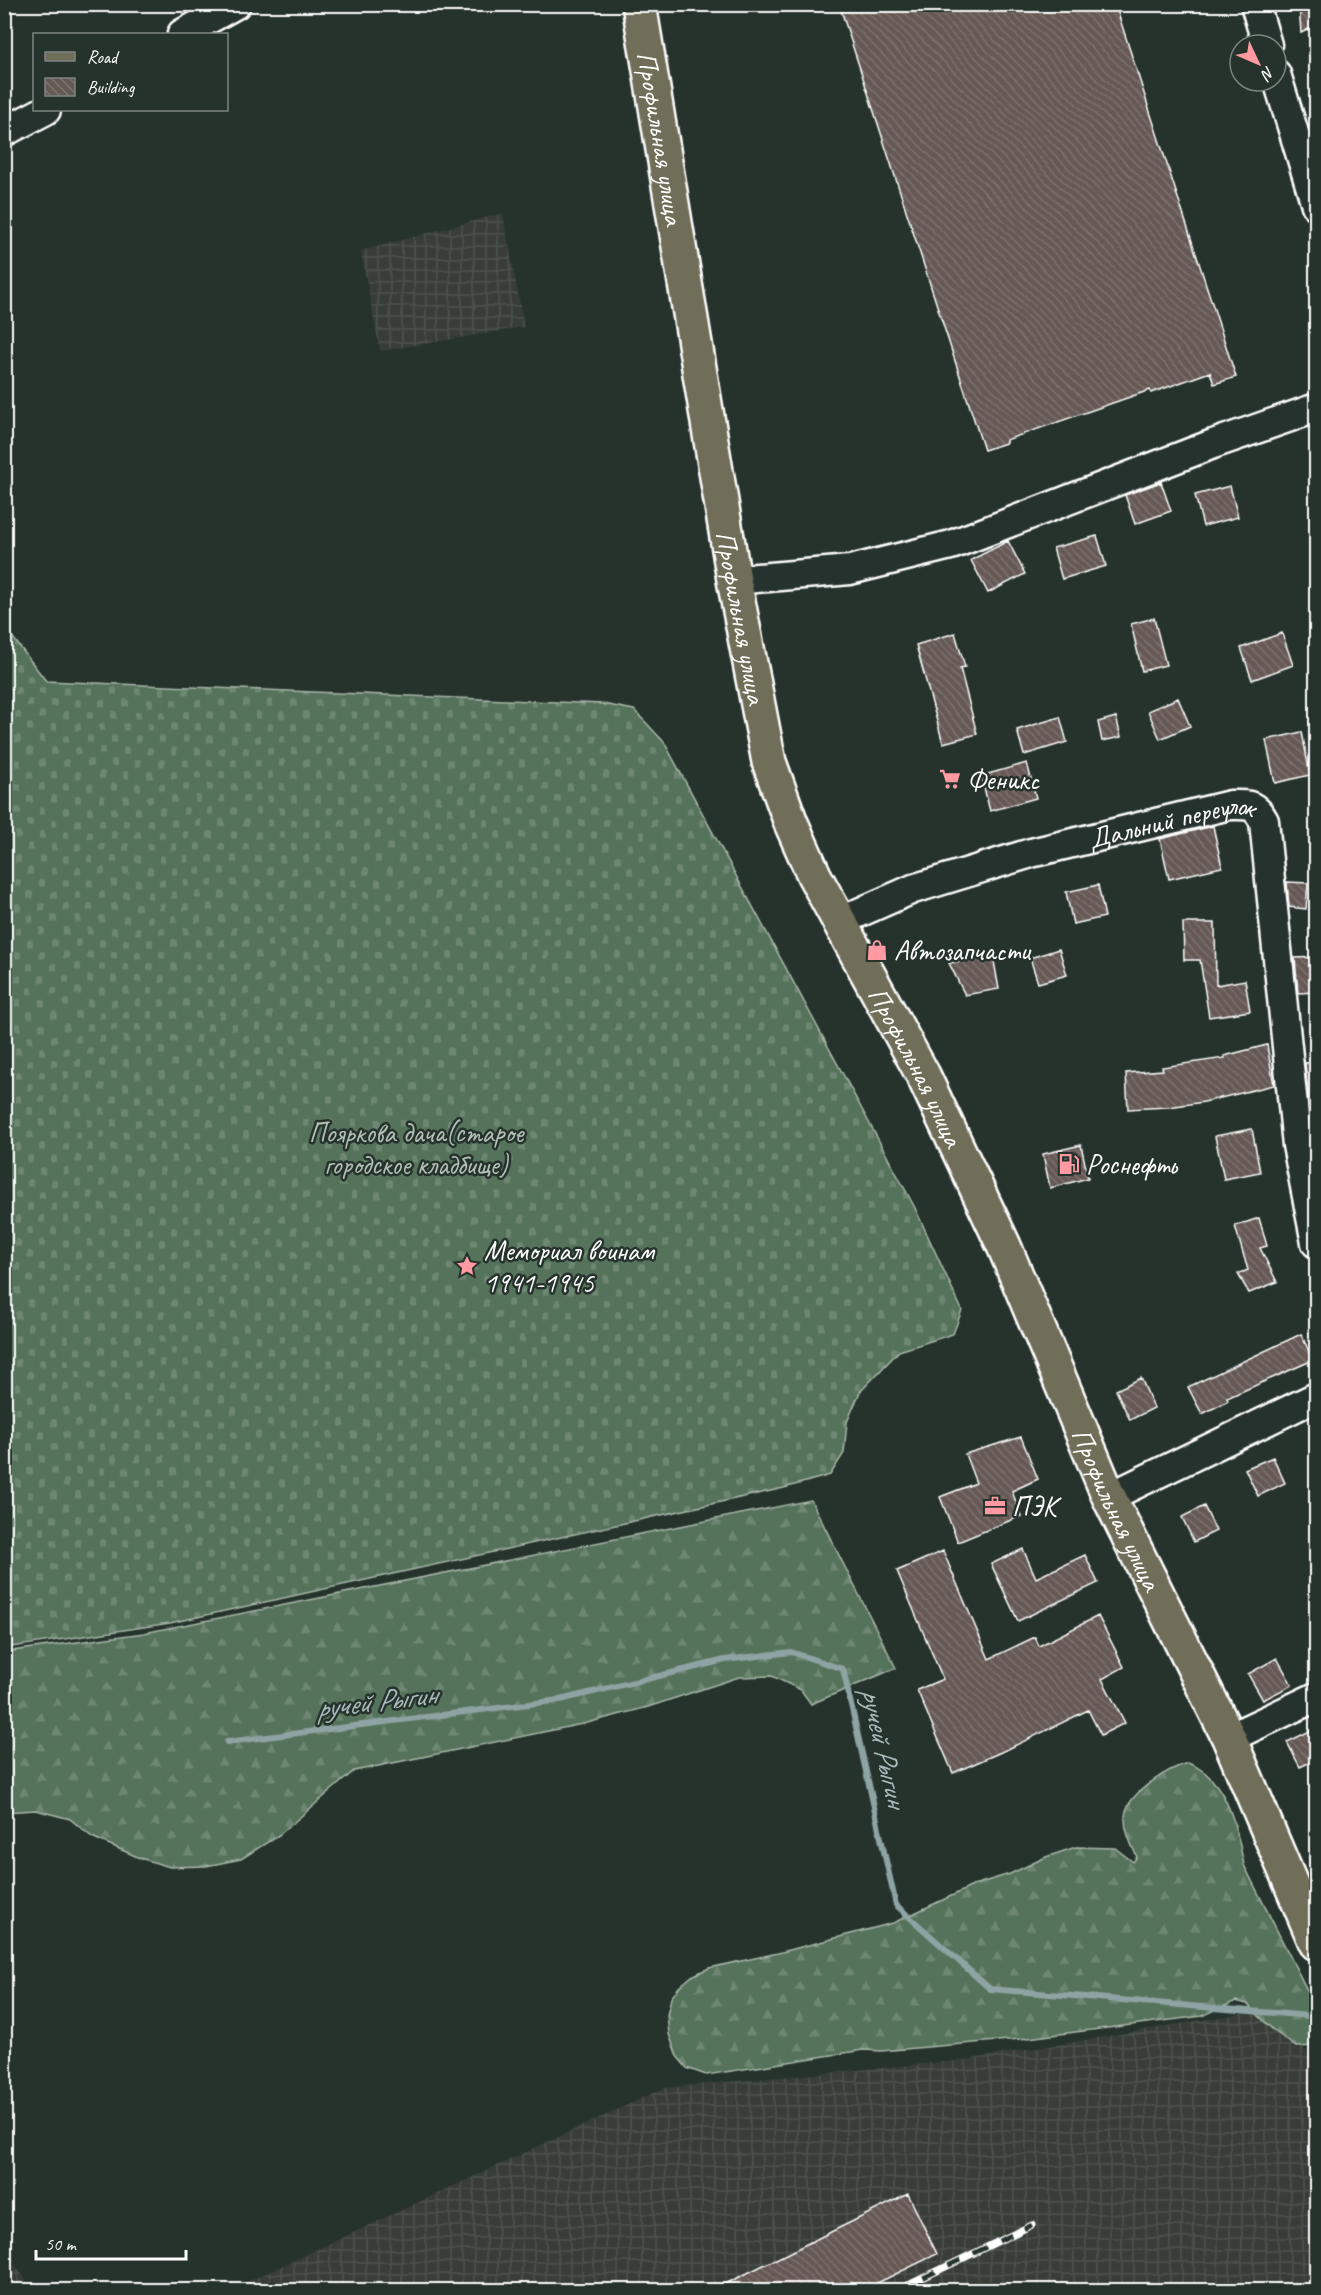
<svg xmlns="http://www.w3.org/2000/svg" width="1321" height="2295" viewBox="0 0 1321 2295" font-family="Caveat,sans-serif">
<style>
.industrial{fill:url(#industrial-grid)}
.forest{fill:url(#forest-firs);stroke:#aab8ac;stroke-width:1.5}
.cemetery{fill:url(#cemetery-stones);stroke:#aab8ac;stroke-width:1.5}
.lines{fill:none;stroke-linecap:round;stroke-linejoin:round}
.stream{stroke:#8ea4a4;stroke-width:6}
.building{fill:url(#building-back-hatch);stroke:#fff;stroke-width:1.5}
.minor-casing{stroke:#fff;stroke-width:33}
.major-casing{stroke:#fff;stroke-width:38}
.minor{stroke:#26332d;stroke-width:28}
.major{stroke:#706e59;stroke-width:33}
.rail-casing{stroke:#fff;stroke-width:7}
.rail{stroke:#26332d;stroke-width:4.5;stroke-dasharray:14;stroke-linecap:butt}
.labels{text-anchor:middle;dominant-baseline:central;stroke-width:5;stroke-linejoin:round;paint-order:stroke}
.street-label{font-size:28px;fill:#fff;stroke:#26332d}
.poi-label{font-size:28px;fill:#fff;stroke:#26332d;text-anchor:start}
.park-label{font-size:28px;fill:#b2c0b5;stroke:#26332d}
.water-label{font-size:30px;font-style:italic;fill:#abb;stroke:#26332d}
</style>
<defs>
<pattern id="industrial-grid" width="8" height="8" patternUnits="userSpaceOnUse" patternTransform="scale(1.5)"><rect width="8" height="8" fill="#393e39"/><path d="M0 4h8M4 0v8" fill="none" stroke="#4d514d"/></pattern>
<pattern id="forest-firs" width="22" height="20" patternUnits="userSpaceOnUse" patternTransform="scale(1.5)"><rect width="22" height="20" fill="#55725a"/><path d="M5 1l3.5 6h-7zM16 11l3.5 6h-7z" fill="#6e8773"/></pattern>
<pattern id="cemetery-stones" width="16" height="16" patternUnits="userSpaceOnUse" patternTransform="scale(1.5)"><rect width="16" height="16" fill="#55725a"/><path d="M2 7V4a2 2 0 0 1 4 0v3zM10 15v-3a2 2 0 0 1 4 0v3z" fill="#6e8773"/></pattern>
<pattern id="building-back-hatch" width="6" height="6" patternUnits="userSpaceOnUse" patternTransform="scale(1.5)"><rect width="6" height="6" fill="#655954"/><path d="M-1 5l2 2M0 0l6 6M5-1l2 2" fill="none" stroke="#7c726e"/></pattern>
</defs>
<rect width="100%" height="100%" fill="#26332d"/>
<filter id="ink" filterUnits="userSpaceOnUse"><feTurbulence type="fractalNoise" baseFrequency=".0167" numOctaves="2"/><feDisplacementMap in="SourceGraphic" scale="12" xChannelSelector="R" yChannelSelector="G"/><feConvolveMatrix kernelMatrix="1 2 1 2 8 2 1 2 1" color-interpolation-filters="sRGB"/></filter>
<g filter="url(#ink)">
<!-- industrial -->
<path class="industrial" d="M 503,213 L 524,327 L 380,351 L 361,251 Z
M 1257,2011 L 1287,2032 L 1316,2062 L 1316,2290 L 230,2290 L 664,2088 L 966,2060 Z
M 5,2252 L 27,2281 L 24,2290 L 5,2290 Z"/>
<!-- forest -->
<path class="forest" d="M 811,1500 L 896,1668 L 811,1704 L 801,1690 L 772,1676 L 739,1677 L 648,1707 L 587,1723 L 354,1771 L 279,1835 L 241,1859 L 206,1866 L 170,1867 L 140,1858 L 92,1837 L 70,1819 L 36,1810 L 5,1812 L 5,1652 L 144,1633 Z
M 1188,1763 C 1227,1777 1237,1829 1244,1865 L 1316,2008 L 1316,2046 L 1296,2047 L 1273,2030 L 1247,2004 L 1236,2001 L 1202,2016 L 1020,2039 L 881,2051 L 863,2050 L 706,2075 L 687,2068 L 677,2056 L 669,2034 L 667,2015 L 671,1998 L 679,1987 L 692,1976 L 709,1968 L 778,1953 L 893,1923 L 977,1884 L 1010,1874 L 1046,1857 L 1076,1847 L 1115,1848 L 1133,1862 L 1137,1857 C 1131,1844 1122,1826 1126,1811 C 1132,1791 1169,1768 1188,1763 Z"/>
<!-- cemetery -->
<path class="cemetery" d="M 4,626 L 46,681 L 603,704 L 634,710 L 664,742 L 914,1206 L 962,1310 L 953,1334 L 899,1351 L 860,1392 L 847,1422 L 844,1453 L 830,1475 L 784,1488 L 170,1623 L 5,1648 Z"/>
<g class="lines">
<!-- stream -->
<path class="stream" d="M 227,1742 L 560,1700 L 725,1660 L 791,1652 L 843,1669 L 896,1905 L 990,1989 L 1309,2016"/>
</g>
<!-- building -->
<path class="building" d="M 839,4 L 1115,4 L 1236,377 L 1214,384 L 1210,372 L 1151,393 L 1150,390 L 1006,440 L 1006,443 L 984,450 Z
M 1299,4 L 1317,4 L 1317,25 L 1301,33 Z
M 1161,482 L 1171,511 L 1135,524 L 1125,495 Z
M 1230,486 L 1238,517 L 1203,526 L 1195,495 Z
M 1097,536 L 1106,566 L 1062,579 L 1053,548 Z
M 1008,541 L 1025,574 L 988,593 L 971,560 Z
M 1154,618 L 1166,665 L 1142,671 L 1131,624 Z
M 955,633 L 965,667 L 960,668 L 977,734 L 943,743 L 916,645 Z
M 1282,633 L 1293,665 L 1252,680 L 1241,648 Z
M 1178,698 L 1190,726 L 1160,739 L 1148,711 Z
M 1060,717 L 1067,742 L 1024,755 L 1017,730 Z
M 1116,717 L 1121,737 L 1102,741 L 1098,722 Z
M 1302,732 L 1310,775 L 1275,783 L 1266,740 Z
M 1027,763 L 1036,798 L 990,811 L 981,776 Z
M 1213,826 L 1222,867 L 1169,879 L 1160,839 Z
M 1287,882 L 1308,883 L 1306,909 L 1289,907 Z
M 1098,885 L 1105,917 L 1073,924 L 1066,892 Z
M 1183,923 L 1215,923 L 1216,985 L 1245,980 L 1250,1011 L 1209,1017 L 1200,960 L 1184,960 Z
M 1059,949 L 1067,975 L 1038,983 L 1030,958 Z
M 993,956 L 999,989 L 965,995 L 949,963 Z
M 1317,957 L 1317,992 L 1298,993 L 1295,958 Z
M 1267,1045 L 1274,1085 L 1204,1102 L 1168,1107 L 1128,1109 L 1126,1073 L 1163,1070 L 1162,1067 L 1225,1058 L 1224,1056 Z
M 1317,1062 L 1317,1112 L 1310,1113 L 1305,1063 Z
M 1252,1129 L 1260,1172 L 1224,1179 L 1215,1136 Z
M 1081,1145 L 1088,1178 L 1050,1188 L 1043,1154 Z
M 1259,1218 L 1267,1246 L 1260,1248 L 1277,1282 L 1249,1293 L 1238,1274 L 1248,1270 L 1235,1226 Z
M 1301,1334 L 1313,1360 L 1227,1398 L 1228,1401 L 1202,1414 L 1188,1387 Z
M 1141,1378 L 1154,1408 L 1130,1420 L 1116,1390 Z
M 1021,1437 L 1038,1479 L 1012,1491 L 1021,1516 L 958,1542 L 940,1497 L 976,1483 L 965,1454 Z
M 1273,1457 L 1285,1483 L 1258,1496 L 1245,1469 Z
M 1204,1506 L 1216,1531 L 1194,1542 L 1182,1517 Z
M 1023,1549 L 1036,1578 L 1085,1555 L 1098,1583 L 1018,1621 L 991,1564 Z
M 943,1551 L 989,1659 L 1035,1637 L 1039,1646 L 1098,1616 L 1124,1667 L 1102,1679 L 1125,1723 L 1101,1735 L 1088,1710 L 1008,1749 L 953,1773 L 917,1690 L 943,1679 L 897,1571 Z
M 1277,1658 L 1292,1685 L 1263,1700 L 1248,1674 Z
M 1312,1730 L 1317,1739 L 1317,1759 L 1300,1767 L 1287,1742 Z
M 908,2194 L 937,2254 L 863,2290 L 713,2290 Z"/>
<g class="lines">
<defs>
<g id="minor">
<path d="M 1255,4 L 1267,45"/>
<path d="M 182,34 L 236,4"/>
<path d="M 1276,74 L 1316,205"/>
<path d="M 4,132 L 46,110"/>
<path d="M 734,580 L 850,570 L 951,545 L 1213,444 L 1316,408"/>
<path id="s1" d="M 838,922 L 913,889 L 1031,853 L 1230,805 C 1249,805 1254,803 1264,821 L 1297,1145 L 1316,1243"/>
<path d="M 1109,1497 L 1316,1397"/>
<path d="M 1229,1738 L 1316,1697"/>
</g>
<g id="major">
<path id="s2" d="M 639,4 L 734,580 L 769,762 L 791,823 L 814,875 L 923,1075 L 1004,1246 L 1109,1497 L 1229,1738 L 1316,1943"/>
</g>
</defs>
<!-- minor casing -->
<use href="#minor" class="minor-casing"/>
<!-- major casing -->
<use href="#major" class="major-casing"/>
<!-- minor -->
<use href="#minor" class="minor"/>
<!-- major -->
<use href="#major" class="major"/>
<defs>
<path id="rail" d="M 898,2290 L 1032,2225"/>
</defs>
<!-- rail casing -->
<use href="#rail" class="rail-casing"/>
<!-- rail -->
<use href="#rail" class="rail"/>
</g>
</g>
<!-- icons -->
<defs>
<symbol id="supermarket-bare" viewBox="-9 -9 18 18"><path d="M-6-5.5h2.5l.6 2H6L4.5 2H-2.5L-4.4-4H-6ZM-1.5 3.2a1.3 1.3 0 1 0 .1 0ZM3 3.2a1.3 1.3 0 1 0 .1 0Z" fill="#ff9aa2" stroke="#26332d" stroke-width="2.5" paint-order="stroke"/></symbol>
<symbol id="shop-bare" viewBox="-9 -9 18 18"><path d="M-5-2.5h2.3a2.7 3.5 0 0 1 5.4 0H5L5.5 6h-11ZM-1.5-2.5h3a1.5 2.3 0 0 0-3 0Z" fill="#ff9aa2" stroke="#26332d" stroke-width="2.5" paint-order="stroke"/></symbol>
<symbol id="fuel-bare" viewBox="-9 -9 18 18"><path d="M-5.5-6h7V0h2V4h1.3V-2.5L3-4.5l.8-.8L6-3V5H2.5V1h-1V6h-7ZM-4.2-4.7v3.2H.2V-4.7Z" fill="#ff9aa2" stroke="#26332d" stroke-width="2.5" paint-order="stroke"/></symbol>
<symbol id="sight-bare" viewBox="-9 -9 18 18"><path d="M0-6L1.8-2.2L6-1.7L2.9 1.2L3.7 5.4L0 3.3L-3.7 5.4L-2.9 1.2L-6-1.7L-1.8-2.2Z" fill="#ff9aa2" stroke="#26332d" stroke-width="2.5" paint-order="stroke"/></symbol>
<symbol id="office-bare" viewBox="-9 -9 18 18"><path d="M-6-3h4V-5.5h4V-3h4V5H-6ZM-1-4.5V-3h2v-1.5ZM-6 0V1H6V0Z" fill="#ff9aa2" stroke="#26332d" stroke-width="2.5" paint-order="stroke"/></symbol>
</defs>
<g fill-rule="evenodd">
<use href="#supermarket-bare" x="935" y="764" width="30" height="30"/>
<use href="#shop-bare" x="862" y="935" width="30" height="30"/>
<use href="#fuel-bare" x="1054" y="1149" width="30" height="30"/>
<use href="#sight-bare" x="452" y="1251" width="30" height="30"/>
<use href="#office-bare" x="980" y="1491" width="30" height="30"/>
</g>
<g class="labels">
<!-- street labels -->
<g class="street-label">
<text stroke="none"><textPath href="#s2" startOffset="136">Профильная улица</textPath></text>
<text stroke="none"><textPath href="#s2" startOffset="622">Профильная улица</textPath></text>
<text stroke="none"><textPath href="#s1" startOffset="350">Дальний переулок</textPath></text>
<text stroke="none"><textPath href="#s2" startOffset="1108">Профильная улица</textPath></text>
<text stroke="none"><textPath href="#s2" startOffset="1594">Профильная улица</textPath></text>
</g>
<!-- poi labels -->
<g class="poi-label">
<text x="967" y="779">Феникс</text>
<text x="894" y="950">Автозапчасти</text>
<text x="1086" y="1164">Роснефть</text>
<text x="484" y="1250">Мемориал воинам<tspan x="484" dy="32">1941-1945</tspan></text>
<text x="1012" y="1506">ПЭК</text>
</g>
<!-- park labels -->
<g class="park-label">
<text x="416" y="1132">Пояркова дача(старое<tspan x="416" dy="32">городское кладбище)</tspan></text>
</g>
<!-- water labels -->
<g class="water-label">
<text transform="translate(376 1701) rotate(-7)">ручей Рыгин</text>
<text transform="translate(884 1747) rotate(77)">ручей Рыгин</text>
</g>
</g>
<!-- margin -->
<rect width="1321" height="2295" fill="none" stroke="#26332d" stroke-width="24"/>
<rect x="12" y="12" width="1297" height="2271" fill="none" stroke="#fff" stroke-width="2" filter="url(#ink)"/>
<!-- legend -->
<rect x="33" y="33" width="195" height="78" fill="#26332d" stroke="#7d8581" stroke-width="1.5"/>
<rect x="45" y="52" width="30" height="9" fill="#706e59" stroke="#7d8581" stroke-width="1.5"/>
<text x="87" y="63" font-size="18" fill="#ffffff">Road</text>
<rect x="45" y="78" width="30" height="18" fill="url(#building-back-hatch)" stroke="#7d8581" stroke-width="1.5"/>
<text x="87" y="93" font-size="18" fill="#ffffff">Building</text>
<!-- north arrow -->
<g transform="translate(1258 63) rotate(134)"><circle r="28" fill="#26332d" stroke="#7d8581" stroke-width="1.5"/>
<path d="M0-4.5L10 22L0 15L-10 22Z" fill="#ff9aa2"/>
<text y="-9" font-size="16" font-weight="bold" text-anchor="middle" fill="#ffffff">N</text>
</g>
<!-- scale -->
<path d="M36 2250v9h150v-9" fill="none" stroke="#ffffff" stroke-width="3"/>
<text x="45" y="2250" font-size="18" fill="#ffffff" stroke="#26332d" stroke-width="4.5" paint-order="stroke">50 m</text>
</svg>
